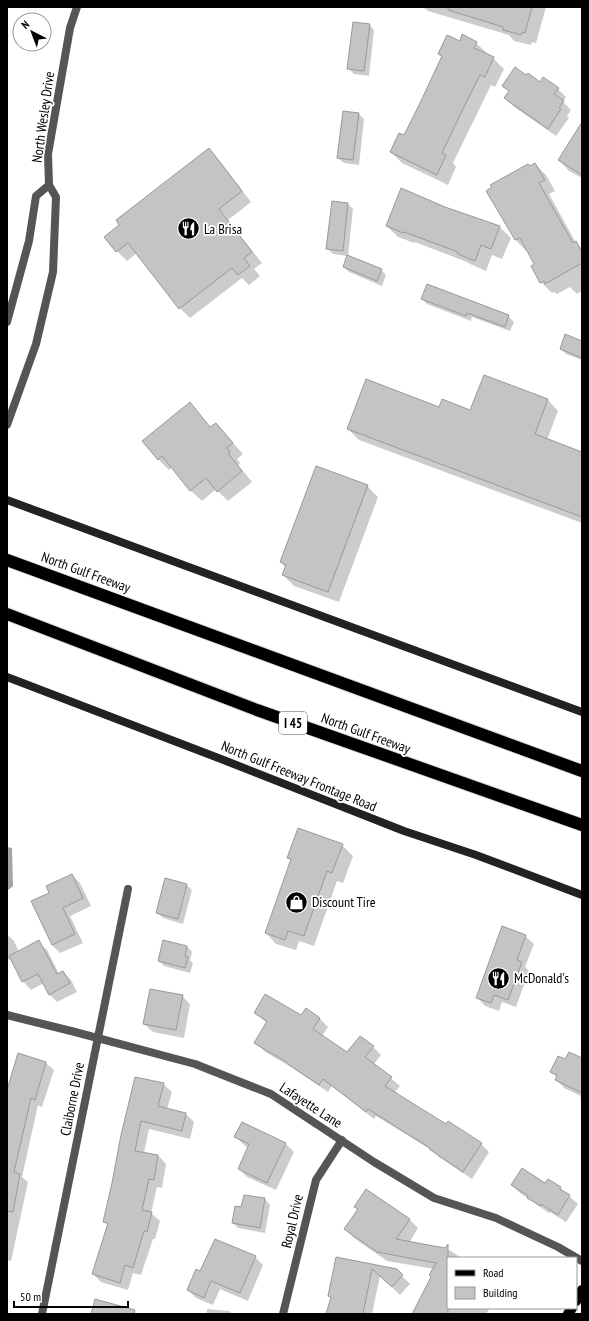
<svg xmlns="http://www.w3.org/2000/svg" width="589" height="1321" viewBox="0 0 589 1321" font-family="'PT Sans Narrow',sans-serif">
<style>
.water{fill:#a3a3a3}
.shadow{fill:#0003}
.building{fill:#c4c4c4;stroke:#999}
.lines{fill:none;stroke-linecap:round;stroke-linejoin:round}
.primary-casing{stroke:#dbdbdb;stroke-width:12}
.highway-casing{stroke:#dbdbdb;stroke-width:14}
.street{stroke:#555;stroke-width:8}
.secondary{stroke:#222;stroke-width:8}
.primary{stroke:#000;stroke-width:10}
.highway{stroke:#000;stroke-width:12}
.labels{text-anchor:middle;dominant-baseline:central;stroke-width:3.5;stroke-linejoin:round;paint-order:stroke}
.shield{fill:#fff;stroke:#4c4c4c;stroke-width:1}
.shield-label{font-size:13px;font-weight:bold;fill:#000}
.street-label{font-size:14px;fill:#000;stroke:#fff}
.poi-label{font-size:14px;fill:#000;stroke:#fff;text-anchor:start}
</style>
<rect width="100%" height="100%" fill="#fff"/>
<!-- water -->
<path class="water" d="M 7,847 L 12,848 L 13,886 L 7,891 Z"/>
<!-- shadow -->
<path class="shadow" d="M 423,7 L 546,7 L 536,43 L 532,42 L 531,45 L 514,41 L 509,35 L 428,11 Z
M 369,25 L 374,30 L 369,76 L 354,74 L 348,68 Z
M 461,42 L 476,43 L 487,53 L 486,55 L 493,58 L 504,69 L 495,87 L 491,85 L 453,163 L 456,167 L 448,185 L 402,163 L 391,152 L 405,136 L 443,58 L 439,54 Z
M 541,83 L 558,89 L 566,97 L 563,102 L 571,110 L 567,116 L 569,118 L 556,136 L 513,106 L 505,98 L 510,92 L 504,86 Z
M 359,114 L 364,119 L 359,165 L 344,163 L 338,158 Z
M 582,123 L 582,178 L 569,171 L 559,160 Z
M 208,150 L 219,160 L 251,202 L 228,220 L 262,263 L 254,269 L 260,276 L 249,285 L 242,278 L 190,318 L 180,308 L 137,253 L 127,261 L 117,251 L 121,225 Z
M 535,164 L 546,175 L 555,191 L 549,194 L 576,243 L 582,249 L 582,291 L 577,294 L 570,287 L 557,294 L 554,292 L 552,293 L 541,282 L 536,265 L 528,250 L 526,251 L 516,240 L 487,191 Z
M 333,202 L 348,204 L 353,209 L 348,256 L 333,254 L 327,248 Z
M 445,208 L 500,227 L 511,238 L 502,259 L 492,255 L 486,271 L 470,264 L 467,262 L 415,242 L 414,243 L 398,237 L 387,226 Z
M 344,267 L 381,270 L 386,275 L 382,286 L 349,272 Z
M 422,299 L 508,316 L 514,322 L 510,331 L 472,317 L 471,321 L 427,304 Z
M 582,342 L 582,360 L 566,354 L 561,349 Z
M 484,376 L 548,400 L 558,411 L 547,440 L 582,453 L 582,523 L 359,440 L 348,429 L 440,408 L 471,411 Z
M 190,404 L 211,428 L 216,424 L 243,454 L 237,459 L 240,463 L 238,465 L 252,482 L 228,501 L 216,489 L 202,501 L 191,491 L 172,467 L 169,470 L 158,459 Z
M 367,486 L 378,497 L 339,602 L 294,586 L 283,575 L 286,568 L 281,562 Z
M 342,845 L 353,856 L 343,883 L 337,881 L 314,946 L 299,941 L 296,950 L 276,944 L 266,933 L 291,860 L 288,857 Z
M 72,875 L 80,883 L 91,906 L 70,916 L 83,943 L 60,953 L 52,945 L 50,893 Z
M 187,885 L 192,890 L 183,924 L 163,918 L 157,913 Z
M 9,936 L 14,941 L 19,952 L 38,942 L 47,950 L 59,974 L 63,972 L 71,980 L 77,992 L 57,1002 L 49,994 L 44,983 L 31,990 L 23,981 L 11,959 L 7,960 L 7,937 Z
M 525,936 L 534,944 L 525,967 L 529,971 L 516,1007 L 502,1002 L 499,1011 L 485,1006 L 477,997 Z
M 187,946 L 192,952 L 190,960 L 193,963 L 190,973 L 164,966 L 159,961 Z
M 182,996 L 190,1004 L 184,1038 L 153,1032 L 144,1024 Z
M 306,1010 L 320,1019 L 328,1027 L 322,1036 L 347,1053 L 373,1047 L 381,1055 L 374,1064 L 400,1086 L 394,1093 L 446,1125 L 448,1122 L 481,1144 L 489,1152 L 472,1179 L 439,1157 L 433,1151 L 376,1116 L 374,1119 L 332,1086 L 328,1092 L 294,1069 L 264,1051 L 256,1043 L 267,1023 L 255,1013 L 302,1016 Z
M 566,1060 L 582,1060 L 582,1101 L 580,1098 L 581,1096 L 564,1088 L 556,1079 L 557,1077 L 551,1072 Z
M 46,1063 L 54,1070 L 42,1107 L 38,1105 L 22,1177 L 28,1182 L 11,1261 L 7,1260 L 7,1094 Z
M 163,1084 L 172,1092 L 167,1109 L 186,1114 L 194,1122 L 190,1139 L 149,1129 L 144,1153 L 158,1155 L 166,1164 L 162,1188 L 157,1187 L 151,1213 L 160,1221 L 155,1239 L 153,1239 L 141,1275 L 133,1273 L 128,1290 L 101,1282 L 93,1274 L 108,1226 L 104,1222 L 122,1135 Z
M 242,1124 L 286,1144 L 294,1152 L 276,1190 L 247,1177 L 239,1169 L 249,1148 L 244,1145 L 236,1137 Z
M 546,1184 L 560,1188 L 578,1204 L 566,1222 L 550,1212 L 549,1213 L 537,1205 L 531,1200 L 520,1193 L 512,1185 Z
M 366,1190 L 410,1220 L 418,1228 L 409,1243 L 449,1250 L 462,1258 L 448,1258 L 448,1308 L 490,1308 L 486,1314 L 417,1314 L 432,1277 L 434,1269 L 387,1261 L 354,1238 L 345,1229 L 358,1210 L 355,1207 Z
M 265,1199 L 270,1205 L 265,1233 L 238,1228 L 233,1223 L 242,1208 Z
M 255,1257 L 263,1265 L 248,1301 L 220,1289 L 213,1305 L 196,1298 L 188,1290 L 201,1272 Z
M 337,1258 L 396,1270 L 410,1284 L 400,1295 L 380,1276 L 372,1314 L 327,1314 L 332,1299 L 329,1296 Z
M 207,1309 L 229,1311 L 233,1314 L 207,1314 Z"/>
<!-- building -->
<path class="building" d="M 448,7 L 532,7 L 525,33 L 522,32 L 521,35 L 503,30 L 503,27 L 448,10 Z
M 353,22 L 370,24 L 364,71 L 347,69 Z
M 462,34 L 477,42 L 474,48 L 494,57 L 485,77 L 480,75 L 464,107 L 442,153 L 446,155 L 437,175 L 390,152 L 399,133 L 404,135 L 420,103 L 442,56 L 438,54 L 447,35 L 460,41 Z
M 515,67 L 526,75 L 528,73 L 540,82 L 543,77 L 559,88 L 554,94 L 564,101 L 559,108 L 561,109 L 548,129 L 504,98 L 509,91 L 502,86 Z
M 343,111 L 359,113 L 353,160 L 337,158 Z
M 582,122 L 582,175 L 558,160 Z
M 209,148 L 242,191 L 219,209 L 252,252 L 244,258 L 250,266 L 238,275 L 232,268 L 179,309 L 128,243 L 116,252 L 104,237 L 119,225 L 116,220 Z
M 535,163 L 545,180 L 539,183 L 573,243 L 576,241 L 582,252 L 582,263 L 545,284 L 544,281 L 540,283 L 531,266 L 534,264 L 520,238 L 515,240 L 486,191 L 492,187 L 490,185 L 528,164 L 530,166 Z
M 401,188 L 445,207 L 500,226 L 491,249 L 481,245 L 475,261 L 458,254 L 458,252 L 404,232 L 403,233 L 386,226 Z
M 332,201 L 348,203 L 343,251 L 326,249 Z
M 347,255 L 382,269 L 377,281 L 343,267 Z
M 427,284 L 509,315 L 505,327 L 467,313 L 466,316 L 421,299 Z
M 565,334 L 582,341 L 582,358 L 560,349 Z
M 484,375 L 548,399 L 535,434 L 582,452 L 582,517 L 347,429 L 366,379 L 439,407 L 442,399 L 470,410 Z
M 190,402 L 210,427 L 216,423 L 233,443 L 227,448 L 230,452 L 228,453 L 242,471 L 217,492 L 206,478 L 190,491 L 162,456 L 158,460 L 142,441 Z
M 316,466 L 368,485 L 328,592 L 282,575 L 286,565 L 280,562 Z
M 298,828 L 343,844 L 332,873 L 327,871 L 304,936 L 288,931 L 285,940 L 265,933 L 291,859 L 287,858 Z
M 72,874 L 83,898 L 63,908 L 75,934 L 52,945 L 31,901 L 49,893 L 46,886 Z
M 165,878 L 187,884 L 178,919 L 156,913 Z
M 502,926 L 526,935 L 517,960 L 522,962 L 508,1000 L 494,995 L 491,1003 L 476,998 Z
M 39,940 L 57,974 L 63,971 L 70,983 L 49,995 L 38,974 L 22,982 L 9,956 Z
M 163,940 L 187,946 L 185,956 L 188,957 L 185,968 L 158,961 Z
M 150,989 L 183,995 L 176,1030 L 143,1024 Z
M 265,994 L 301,1015 L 306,1008 L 320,1018 L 313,1029 L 347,1052 L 360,1036 L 374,1046 L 365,1057 L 392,1077 L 385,1086 L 446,1124 L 448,1121 L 482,1143 L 463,1172 L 429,1149 L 430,1148 L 368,1109 L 366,1112 L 323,1079 L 319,1085 L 288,1064 L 288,1063 L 254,1043 L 267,1021 L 254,1013 Z
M 569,1052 L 582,1058 L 582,1093 L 555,1080 L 557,1075 L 550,1072 L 558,1056 L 565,1059 Z
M 18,1053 L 46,1062 L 35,1100 L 31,1098 L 14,1172 L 20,1174 L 13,1212 L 7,1211 L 7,1090 Z
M 135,1077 L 164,1083 L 158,1106 L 186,1113 L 182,1131 L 141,1121 L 135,1151 L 158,1155 L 154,1180 L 149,1179 L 142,1210 L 152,1212 L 147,1232 L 144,1231 L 133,1268 L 125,1265 L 120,1283 L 92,1274 L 108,1223 L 103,1222 L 112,1183 L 121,1135 Z
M 242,1122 L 286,1143 L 267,1183 L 238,1169 L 249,1144 L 234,1137 Z
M 522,1168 L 545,1183 L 548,1179 L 561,1187 L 560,1189 L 570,1195 L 558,1215 L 541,1204 L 541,1206 L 527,1198 L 528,1196 L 511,1185 Z
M 366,1189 L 410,1219 L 396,1239 L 445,1248 L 448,1244 L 448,1314 L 412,1314 L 431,1277 L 429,1275 L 436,1263 L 377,1252 L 344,1229 L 358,1209 L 354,1207 Z
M 244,1195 L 265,1198 L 260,1228 L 232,1223 L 235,1206 L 241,1207 Z
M 215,1239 L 256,1256 L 240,1293 L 211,1281 L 204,1298 L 187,1290 L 196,1269 L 200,1271 Z
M 336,1257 L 397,1269 L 403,1275 L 392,1287 L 372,1269 L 363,1314 L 326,1314 L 331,1297 L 328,1296 Z
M 95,1299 L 135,1310 L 134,1314 L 91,1314 Z"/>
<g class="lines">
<defs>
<path id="primary" d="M 576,1301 L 582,1290
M 568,1314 L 572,1308"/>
<path id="highway" d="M 7,560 L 582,771
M 7,614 L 257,710 L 582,825"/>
</defs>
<!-- primary casing -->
<use href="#primary" class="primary-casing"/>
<!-- highway casing -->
<use href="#highway" class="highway-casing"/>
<!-- street -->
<path class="street" d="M 7,322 L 29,241 L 36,196 L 49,185
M 7,425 L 36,344 L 53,272 L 56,197 L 49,185 L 48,154 L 70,28 L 77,7
M 7,1015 L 75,1032 L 195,1064 L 271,1094 L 374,1162 L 434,1198 L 496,1218 L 558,1247 L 582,1261
M 42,1314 L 128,889
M 283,1314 L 316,1180 L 342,1140"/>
<!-- secondary -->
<path class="secondary" d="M 7,500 L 582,712
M 7,677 L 221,759 L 404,831 L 476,855 L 582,895"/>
<!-- primary -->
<use href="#primary" class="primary"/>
<!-- highway -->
<use href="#highway" class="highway"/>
</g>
<!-- icons -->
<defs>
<symbol id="restaurant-disc" viewBox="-11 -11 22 22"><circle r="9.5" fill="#000" stroke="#fff"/><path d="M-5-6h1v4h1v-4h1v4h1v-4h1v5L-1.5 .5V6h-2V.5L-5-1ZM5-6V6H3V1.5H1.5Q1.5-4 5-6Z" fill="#fff"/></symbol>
<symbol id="shop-disc" viewBox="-11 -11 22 22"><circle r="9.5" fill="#000" stroke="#fff"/><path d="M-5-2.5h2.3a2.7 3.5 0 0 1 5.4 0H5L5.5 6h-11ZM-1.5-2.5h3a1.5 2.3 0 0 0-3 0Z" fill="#fff"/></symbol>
</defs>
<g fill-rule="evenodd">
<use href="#restaurant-disc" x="176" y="216" width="25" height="25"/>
<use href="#shop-disc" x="284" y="890" width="25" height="25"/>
<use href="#restaurant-disc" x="486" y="966" width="25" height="25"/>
</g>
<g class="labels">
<!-- shield labels -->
<rect class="shield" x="279" y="712" width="28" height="22" rx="3"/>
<g class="shield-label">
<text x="293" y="723">I 45</text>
</g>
<!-- street labels -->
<g class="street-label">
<text transform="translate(43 117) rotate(-82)">North Wesley Drive</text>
<text transform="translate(86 572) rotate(20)">North Gulf Freeway</text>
<text transform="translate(366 733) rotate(20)">North Gulf Freeway</text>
<text transform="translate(299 776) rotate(22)">North Gulf Freeway Frontage Road</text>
<text transform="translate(72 1099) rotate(-79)">Claiborne Drive</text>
<text transform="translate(311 1105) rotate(33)">Lafayette Lane</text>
<text transform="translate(292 1221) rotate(-77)">Royal Drive</text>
</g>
<!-- poi labels -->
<g class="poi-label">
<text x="204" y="229">La Brisa</text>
<text x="312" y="902">Discount Tire</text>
<text x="514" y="978">McDonald's</text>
</g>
</g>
<!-- border -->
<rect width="589" height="1321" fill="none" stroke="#000000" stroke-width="16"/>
<!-- legend -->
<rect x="447" y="1257" width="130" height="52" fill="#ffffff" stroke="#999999"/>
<rect x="455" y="1270" width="20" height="6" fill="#000000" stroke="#999999"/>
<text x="483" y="1277" font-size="12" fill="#000000">Road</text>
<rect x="455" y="1287" width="20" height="12" fill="#c4c4c4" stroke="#999999"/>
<text x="483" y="1297" font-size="12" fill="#000000">Building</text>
<!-- north arrow -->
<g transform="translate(32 32) rotate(318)"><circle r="19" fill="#ffffff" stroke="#999999"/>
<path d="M0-3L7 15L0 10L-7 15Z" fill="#000000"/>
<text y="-6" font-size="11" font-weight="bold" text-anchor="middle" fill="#000000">N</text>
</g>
<!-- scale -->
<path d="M14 1301v6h114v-6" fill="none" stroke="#000000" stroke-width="2"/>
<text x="20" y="1301" font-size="12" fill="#000000" stroke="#ffffff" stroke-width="3" paint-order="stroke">50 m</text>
</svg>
